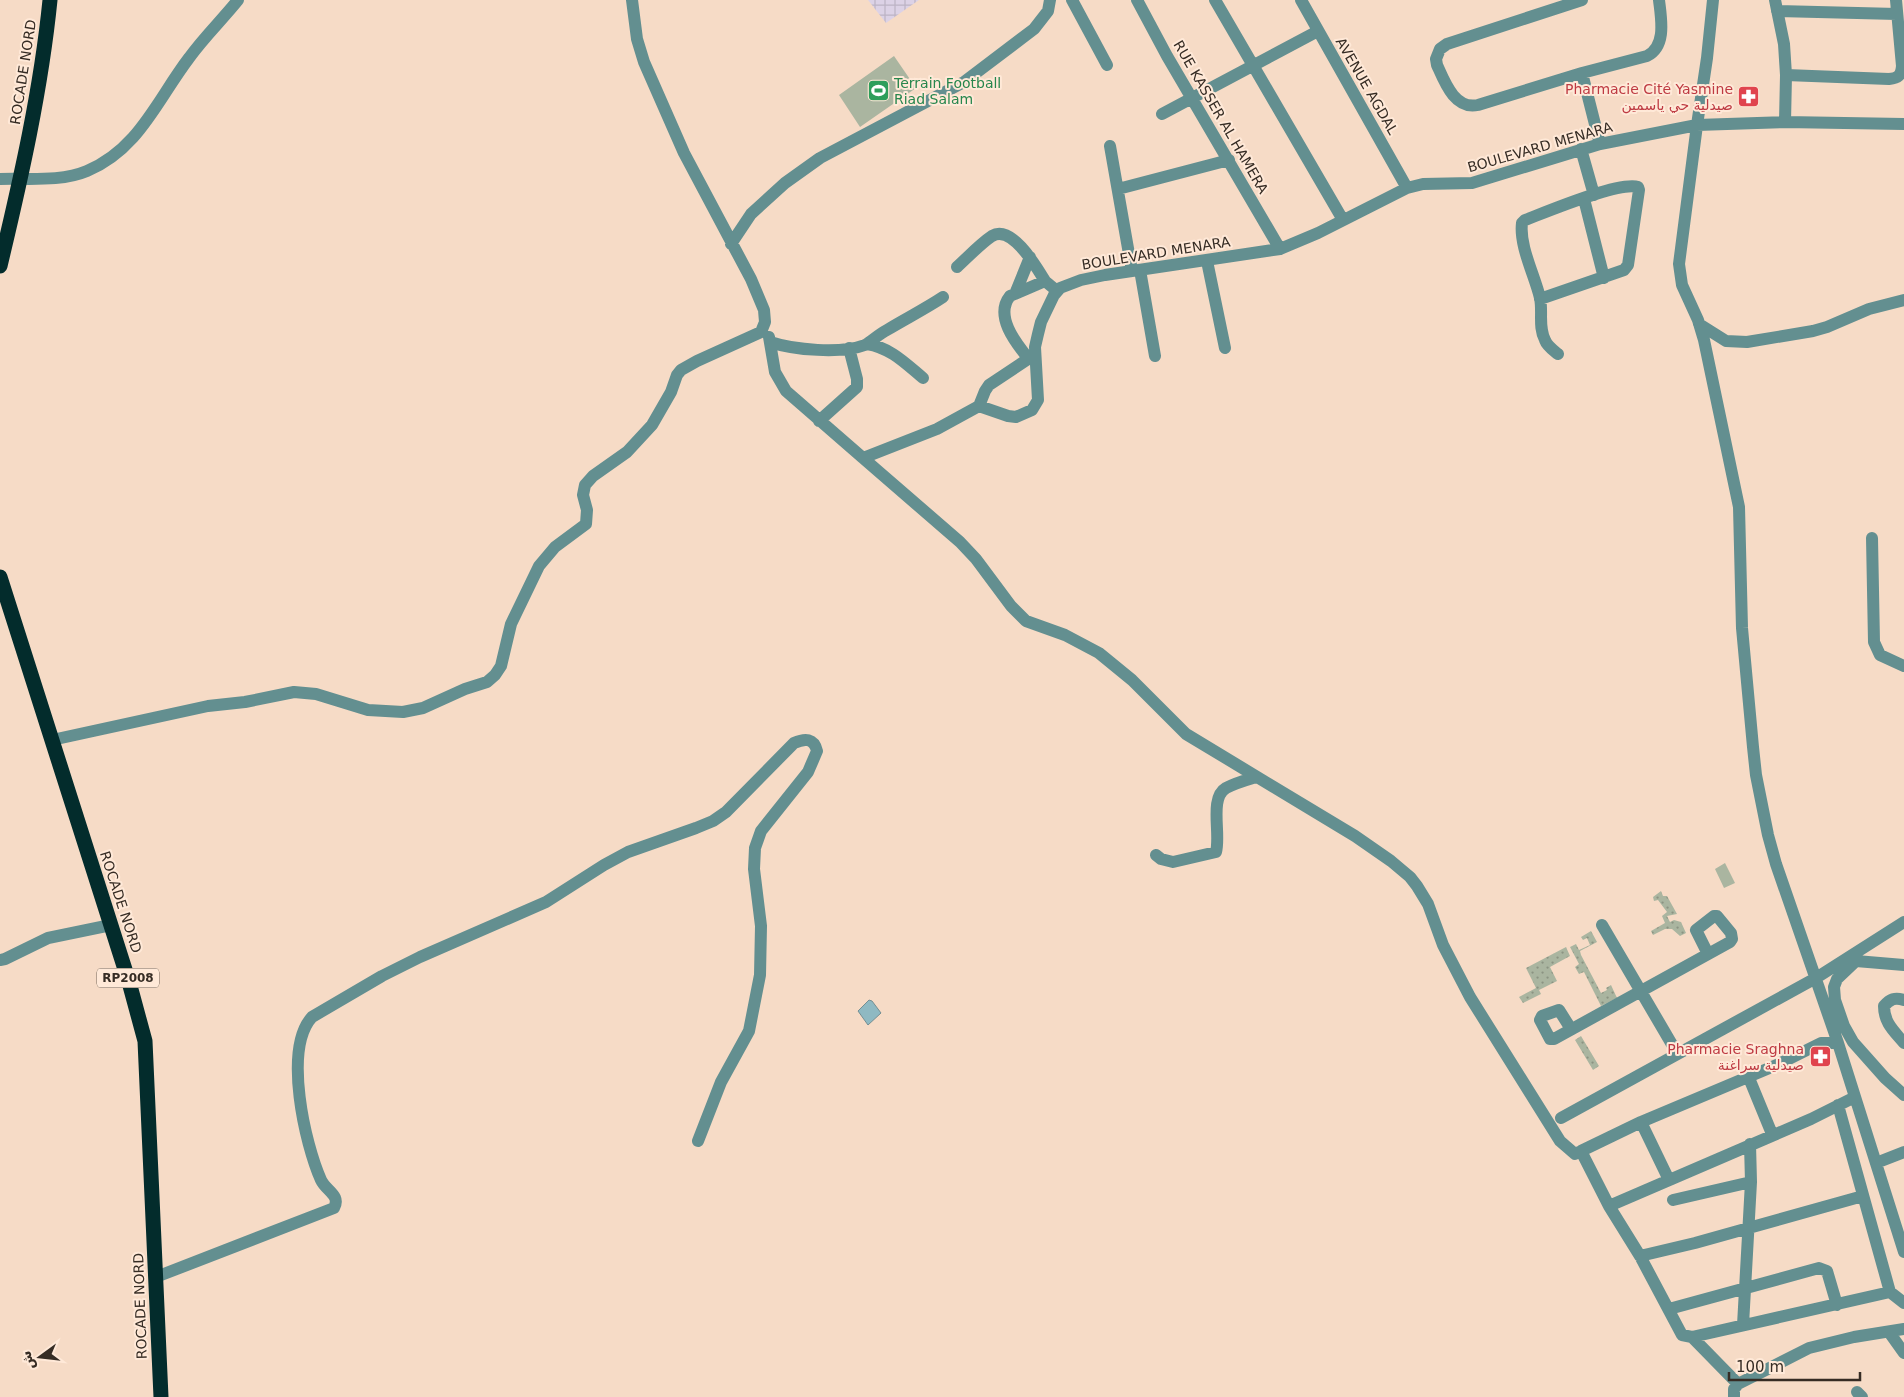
<svg xmlns="http://www.w3.org/2000/svg" width="1904" height="1397" viewBox="0 0 1904 1397" font-family="'DejaVu Sans',Cairo,sans-serif">
<style>
.industrial{fill:url(#industrial-grid)}
.grass{fill:url(#grass-dots)}
.garden{fill:#aab5a0}
.water{fill:#8fb9c2;stroke:#748f93}
.lines{fill:none;stroke-linecap:round;stroke-linejoin:round}
.minor{stroke:#638f90;stroke-width:12}
.highway{stroke:#032c2c;stroke-width:15}
.labels{text-anchor:middle;dominant-baseline:central;stroke-width:4;stroke-linejoin:round;paint-order:stroke}
.shield{fill:#ffe9d8;stroke:#72655a;stroke-width:1}
.shield-label{font-size:12px;font-weight:bold;fill:#362c24}
.street-label{font-size:14px;fill:#362c24;stroke:#ffe9d8}
.leisure-label{font-size:14px;fill:#27864d;stroke:#ffe9d8;text-anchor:start}
.health-label{font-size:14px;fill:#be3a42;stroke:#ffe9d8;text-anchor:end}
</style>
<defs>
<pattern id="industrial-grid" width="8" height="8" patternUnits="userSpaceOnUse" patternTransform="scale(1.25)"><rect width="8" height="8" fill="#dcd2e6"/><path d="M0 4h8M4 0v8" fill="none" stroke="#bdb4c5"/></pattern>
<pattern id="grass-dots" width="8" height="8" patternUnits="userSpaceOnUse" patternTransform="scale(1.25)"><rect width="8" height="8" fill="#aab5a0"/><path d="M2 2h.1M6 6h.1" fill="none" stroke="#8b9382" stroke-width="1.8" stroke-linecap="round"/></pattern>
</defs>
<rect width="100%" height="100%" fill="#f6dbc6"/>
<!-- industrial -->
<path class="industrial" d="M 868,0 L 919,0 L 886,23 Z"/>
<!-- grass -->
<path class="grass" d="M 1661,891 L 1663,896 L 1667,896 L 1677,914 L 1667,916 L 1670,922 L 1674,920 L 1681,922 L 1686,933 L 1680,936 L 1672,929 L 1665,929 L 1653,935 L 1651,931 L 1665,923 L 1662,916 L 1667,912 L 1658,900 L 1654,901 L 1653,897 Z
M 1591,931 L 1597,942 L 1580,951 L 1581,955 L 1601,993 L 1607,990 L 1606,988 L 1611,985 L 1617,998 L 1601,1006 L 1584,972 L 1579,974 L 1575,967 L 1579,964 L 1570,947 L 1576,944 L 1579,950 L 1590,945 L 1587,938 L 1583,940 L 1581,937 Z
M 1566,947 L 1570,956 L 1550,967 L 1557,981 L 1539,990 L 1541,994 L 1523,1003 L 1519,997 L 1536,988 L 1526,968 Z
M 1581,1036 L 1599,1066 L 1593,1070 L 1575,1040 Z"/>
<!-- garden -->
<path class="garden" d="M 894,56 L 916,88 L 860,127 L 839,95 Z
M 1725,863 L 1735,883 L 1724,888 L 1715,869 Z"/>
<!-- water -->
<path class="water" d="M 869,1000 L 872,1001 L 881,1013 L 868,1025 L 858,1011 Z"/>
<g class="lines">
<!-- minor -->
<path class="minor" d="M 1072,0 L 1107,65
M 1137,0 L 1167,56 L 1280,249
M 1215,0 L 1343,220
M 1301,0 L 1407,188
M 1582,0 L 1447,44 L 1440,49 L 1436,59 L 1437,65 C 1445,83 1455,110 1478,105 L 1582,73 L 1647,56 C 1667,46 1661,18 1659,0
M 1713,0 L 1707,58 L 1697,125 L 1679,264 L 1682,285 L 1698,320 L 1704,340 L 1739,507 L 1742,628 L 1753,747 L 1756,775 L 1768,835 L 1776,864 L 1838,1043 L 1904,1252
M 1775,0 L 1784,44 L 1786,75 L 1785,122
M 1777,11 L 1897,14
M 1582,73 L 1600,144
M 1786,75 L 1889,79 C 1898,78 1901,76 1902,66 L 1896,0
M 1162,114 L 1318,31
M 1904,124 L 1785,122 L 1697,125 L 1600,144 L 1472,183 L 1423,184 L 1407,188 L 1318,233 L 1280,249 L 1105,275 L 1081,280 L 1060,288 L 1054,295 L 1041,322 L 1038,334 L 1035,347 L 1038,400 L 1032,410 L 1016,417 L 1008,416 L 979,406 L 937,429 L 863,458 L 960,542 L 976,559 L 1011,606 L 1026,621 L 1065,635 L 1099,653 L 1132,680 L 1186,734 L 1355,836 L 1391,861 L 1410,877 L 1417,886 L 1428,904 L 1443,945 L 1470,997 L 1560,1141 L 1575,1154 L 1581,1151 L 1609,1206 L 1640,1256 L 1682,1335 L 1692,1337 L 1890,1292 L 1904,1303
M 1110,146 L 1132,271
M 1581,149 L 1594,195
M 0,179 C 28,178 61,182 87,171 C 139,149 157,100 189,58 C 204,37 222,20 238,0
M 1118,189 L 1229,160
M 1584,199 L 1604,278
M 731,244 L 751,214 L 785,183 L 820,158 L 964,82 L 1034,29 L 1048,11 L 1050,0
M 1207,261 L 1225,348
M 957,267 C 968,257 980,244 992,236 C 1012,224 1037,268 1045,281
M 1140,270 L 1155,356
M 1015,294 L 1030,257
M 1540,299 L 1624,270 L 1628,265 L 1639,190 L 1638,187 C 1619,181 1546,212 1525,220 L 1522,223 C 1519,246 1535,276 1540,298 C 1543,312 1538,327 1545,340 C 1547,346 1553,350 1558,354
M 1699,324 L 1726,341 L 1747,342 L 1813,331 L 1827,327 L 1869,309 L 1904,300
M 769,337 L 775,372 L 786,391 L 863,458
M 770,342 C 794,350 841,354 865,345 C 872,341 879,334 887,330 C 905,319 925,309 943,297
M 867,344 C 891,348 905,363 923,378
M 1028,358 C 1016,343 994,316 1010,296 L 1045,281 L 1057,291
M 979,406 L 985,391 L 989,385 L 1034,355
M 819,421 L 857,387 L 857,379 L 849,348
M 1872,538 L 1874,642 L 1880,655 L 1904,666
M 52,740 L 208,706 L 245,702 L 294,692 L 316,694 L 368,710 L 403,712 L 423,708 L 465,689 L 487,682 L 495,675 L 501,666 L 511,624 L 539,566 L 555,547 L 586,524 L 587,510 L 583,495 L 585,485 L 593,476 L 627,452 L 652,425 L 671,392 L 677,375 L 681,370 L 697,361 L 761,332 L 765,322 L 764,310 L 751,279 L 684,153 L 644,62 L 637,39 L 632,0
M 1156,855 L 1161,859 L 1173,862 L 1216,852 C 1221,834 1209,798 1226,788 C 1235,783 1246,780 1256,777
M 1602,925 L 1677,1053
M 0,960 L 5,959 L 48,938 L 111,925
M 1904,965 L 1856,961 L 1837,979 L 1834,987 L 1835,1000 L 1844,1026 L 1853,1042 L 1885,1078 L 1904,1095
M 1904,1000 C 1895,997 1890,999 1884,1006 C 1884,1023 1894,1031 1904,1043
M 1571,1029 L 1559,1010 L 1542,1016 L 1540,1020 L 1550,1039 L 1554,1039 L 1730,942 L 1732,939 L 1731,933 L 1717,916 L 1714,916 L 1696,930 L 1708,954
M 1749,1078 L 1772,1134
M 1838,1105 L 1890,1292
M 1561,1118 L 1816,978 L 1904,922
M 1641,1122 L 1669,1180
M 1581,1151 L 1641,1122 L 1779,1064 L 1821,1043 L 1838,1043
M 1876,1163 L 1904,1152
M 1673,1200 L 1751,1182
M 1609,1206 L 1811,1119 L 1855,1097
M 1640,1256 L 1695,1243 L 1863,1196
M 156,1277 L 334,1208 C 341,1195 326,1191 321,1180 C 305,1144 283,1049 312,1017 L 382,976 L 420,957 L 546,902 L 604,865 L 628,852 L 696,828 L 713,821 L 726,812 L 794,743 C 805,738 814,738 817,751 L 808,772 L 761,831 L 755,848 L 754,869 L 761,926 L 760,975 L 749,1031 L 721,1082 L 698,1141
M 1669,1309 L 1819,1268 L 1827,1271 L 1837,1305
M 1743,1325 L 1751,1182 L 1750,1144
M 1889,1332 L 1904,1353
M 1692,1337 L 1738,1384
M 1857,1392 L 1862,1397
M 1734,1397 L 1734,1389 L 1738,1384 L 1809,1348 L 1854,1337 L 1904,1329"/>
<!-- highway -->
<path class="highway" d="M 0,266 C 21,178 41,90 50,0
M 0,577 L 129,982 L 145,1041 L 161,1397"/>
</g>
<!-- icons -->
<defs>
<symbol id="stadium-square" viewBox="-11 -11 22 22"><rect x="-9" y="-9" width="18" height="18" rx="4" fill="#2e9e5b" stroke="#ffe9d8"/><path d="M0-5a6.5 5 0 1 0 0 10a6.5 5 0 1 0 0-10ZM-3.5-1.8h7v3.6h-7Z" fill="#fff"/></symbol>
<symbol id="pharmacy-square" viewBox="-11 -11 22 22"><rect x="-9" y="-9" width="18" height="18" rx="4" fill="#e0444e" stroke="#ffe9d8"/><path d="M-2-6h4v4h4v4h-4v4h-4v-4h-4v-4h4Z" fill="#fff"/></symbol>
</defs>
<g fill-rule="evenodd">
<use href="#stadium-square" x="866" y="78" width="25" height="25"/>
<use href="#pharmacy-square" x="1736" y="84" width="25" height="25"/>
<use href="#pharmacy-square" x="1808" y="1044" width="25" height="25"/>
</g>
<g class="labels">
<!-- shield labels -->
<rect class="shield" x="97" y="968.5" width="62" height="19" rx="4"/>
<g class="shield-label">
<text x="128" y="978">RP2008</text>
</g>
<!-- street labels -->
<g class="street-label">
<text transform="translate(23 72) rotate(-81)">ROCADE NORD</text>
<text transform="translate(1367 86) rotate(60)">AVENUE AGDAL</text>
<text transform="translate(1221 117) rotate(60)">RUE KASSER AL HAMERA</text>
<text transform="translate(1540 147) rotate(-16)">BOULEVARD MENARA</text>
<text transform="translate(1156 253) rotate(-9)">BOULEVARD MENARA</text>
<text transform="translate(121 902) rotate(72)">ROCADE NORD</text>
<text transform="translate(140 1306) rotate(-92)">ROCADE NORD</text>
</g>
<!-- leisure labels -->
<g class="leisure-label">
<text x="894" y="83">Terrain Football<tspan x="894" dy="16">Riad Salam</tspan></text>
</g>
<!-- health labels -->
<g class="health-label">
<text x="1733" y="89">Pharmacie Cité Yasmine<tspan x="1733" dy="16">صيدلية حي ياسمين</tspan></text>
<text x="1804" y="1049">Pharmacie Sraghna<tspan x="1804" dy="16">صيدلية سراغنة</tspan></text>
</g>
</g>
<!-- north arrow -->
<g transform="translate(40 1357) rotate(255)" stroke="#ffe9d8" stroke-width="4" paint-order="stroke">
<path d="M0-4L9 19L0 12L-9 19Z" fill="#362c24"/>
<text y="-8" font-size="14" font-weight="bold" text-anchor="middle" fill="#362c24">ش</text>
</g>
<!-- scale -->
<path d="M1729 1372v8h131v-8" fill="none" stroke="#362c24" stroke-width="2.5"/>
<text x="1736" y="1372" font-size="15" fill="#362c24" stroke="#ffe9d8" stroke-width="4" paint-order="stroke">100 m</text>
</svg>
